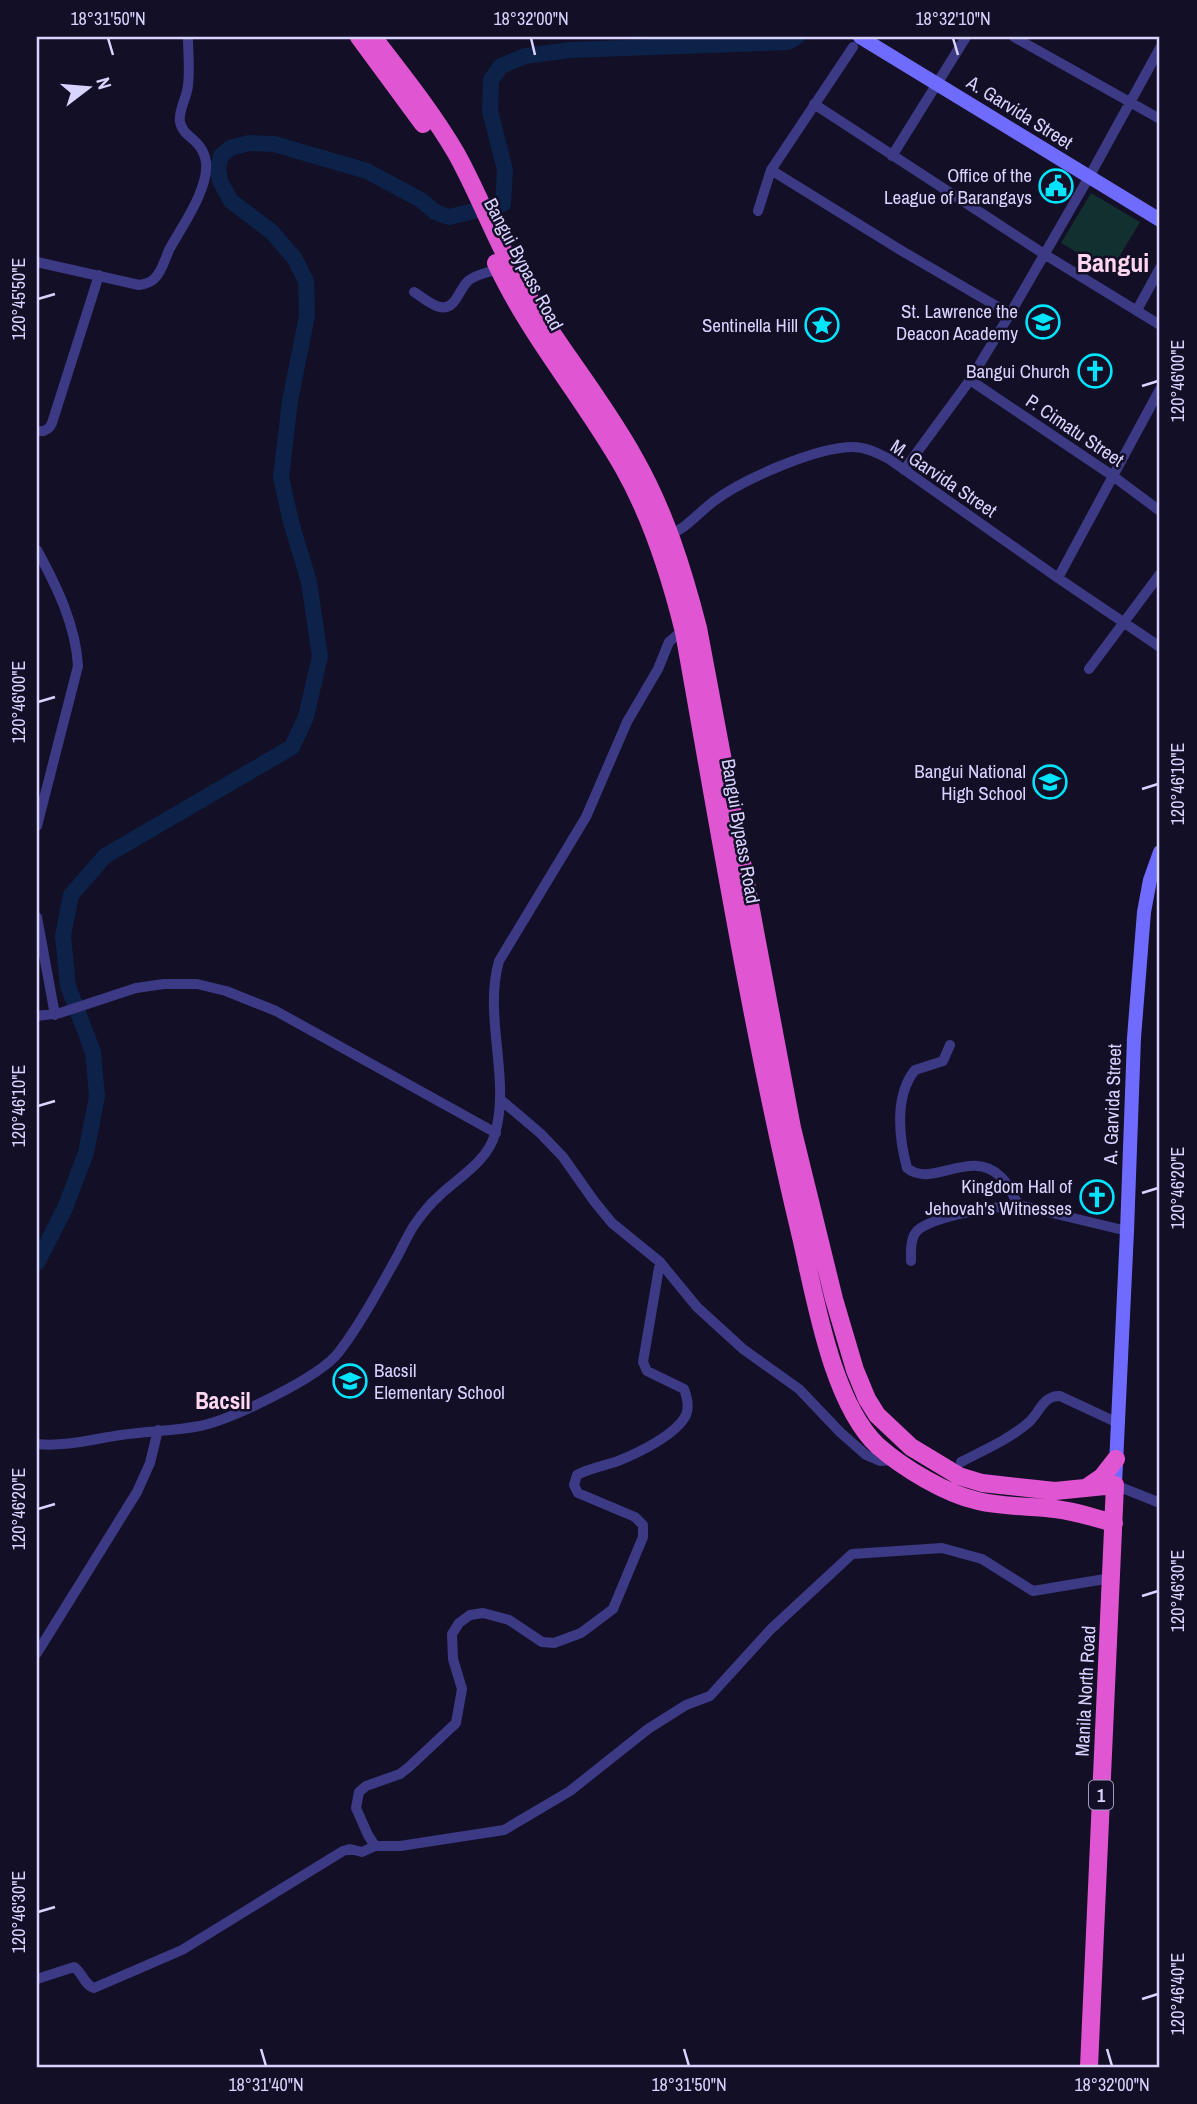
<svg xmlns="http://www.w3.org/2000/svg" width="1197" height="2104" viewBox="0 0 1197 2104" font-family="'Archivo Narrow',sans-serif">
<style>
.green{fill:#12302f}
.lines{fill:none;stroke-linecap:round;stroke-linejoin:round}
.river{stroke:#0c2248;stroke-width:16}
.minor{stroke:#3d3a85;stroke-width:10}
.secondary{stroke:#6f6bff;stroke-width:14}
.trunk{stroke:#e055d1;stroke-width:18}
.ticks{fill:none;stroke:#d9d4ff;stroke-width:2.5}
.labels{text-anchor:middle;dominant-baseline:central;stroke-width:5;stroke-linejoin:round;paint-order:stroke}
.shield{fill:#130f26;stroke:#9e99be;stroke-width:2}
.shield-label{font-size:18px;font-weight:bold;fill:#d9d4ff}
.street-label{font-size:19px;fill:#d9d4ff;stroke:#130f26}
.poi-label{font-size:19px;fill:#d9d4ff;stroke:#130f26;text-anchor:end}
.quarter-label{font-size:23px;font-weight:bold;fill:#ffd6f0;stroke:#130f26}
.district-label{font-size:26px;font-weight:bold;fill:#ffd6f0;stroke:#130f26}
.neatline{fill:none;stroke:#d9d4ff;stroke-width:2.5}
.ticks-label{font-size:18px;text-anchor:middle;fill:#d9d4ff}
</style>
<rect width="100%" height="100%" fill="#130f26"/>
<!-- green -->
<path class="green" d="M 1091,193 L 1140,222 L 1110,272 L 1061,243 Z"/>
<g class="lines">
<!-- river -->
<path class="river" d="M 37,1263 L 65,1208 L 86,1153 L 97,1096 L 93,1052 L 68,986 L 63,936 L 71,895 L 105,856 L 292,747 L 306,717 L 320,656 L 309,582 L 291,522 L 281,477 L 290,401 L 307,316 L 306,281 L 295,259 L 272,232 L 231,201 L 220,181 L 218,168 L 221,156 L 230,148 L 249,143 L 274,144 L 367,171 L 421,200 L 435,212 L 449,217 L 503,204 L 505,170 L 490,111 L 491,80 L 501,66 L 525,56 L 570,50 L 788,42 L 797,37"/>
<!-- minor -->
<path class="minor" d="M 1014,37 L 1160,119
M 814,104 L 1044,254 L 1160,325
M 892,156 L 966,37
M 771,170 L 902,251 L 1010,314
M 758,211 L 771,170 L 853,47
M 37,262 L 139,285 C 145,284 150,283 154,279 C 162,272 165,259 169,250 C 182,226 209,189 206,162 C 202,138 183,138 180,122 C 178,110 187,98 188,85 C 190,69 188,53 188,37
M 414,292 C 427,300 444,318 456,299 C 460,293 463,286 468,281 C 477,273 493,272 504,267
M 1137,310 L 1160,268
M 970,380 L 1113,476 L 1160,511
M 37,431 C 45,432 49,430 52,423 L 99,275
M 904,470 L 970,380 L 1010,314 L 1089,177 L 1160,48
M 667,536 C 686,529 698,513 714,501 C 743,479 817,447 853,447 C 866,447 877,453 889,459 L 1058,578 L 1160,647
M 37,550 C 56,585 76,625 78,666 L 37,826
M 1058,578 L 1160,389
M 1089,669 L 1160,574
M 37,917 L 55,1015
M 37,1016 L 60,1013 L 136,988 L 164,984 L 197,984 L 226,991 L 276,1011 L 496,1133
M 950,1045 L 943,1061 L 915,1070 C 894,1096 899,1138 907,1168 C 932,1189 971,1147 1001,1177 C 1010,1185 1012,1196 1019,1205 L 1127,1231
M 501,1100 L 540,1133 L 563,1157 L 594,1201 L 612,1223 L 660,1262 L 697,1307 L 743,1349 L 799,1389 L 840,1432 L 866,1455 L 880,1461 L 896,1460
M 911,1261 C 911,1251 910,1237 918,1230 C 936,1215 996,1207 1019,1205
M 37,1444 C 64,1447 94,1439 121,1435 C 147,1431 174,1431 200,1426 C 232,1419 319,1378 339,1352 C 361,1323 379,1289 397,1257 C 403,1246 408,1234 415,1224 C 422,1214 430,1204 439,1196 C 459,1177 487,1162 495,1134 C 511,1078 483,1017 499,961 L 586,817 L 627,722 L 658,669 L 669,642 L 676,636 L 686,631
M 961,1462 C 984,1450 1008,1440 1028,1423 C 1039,1414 1043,1395 1060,1396 L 1118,1423
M 1115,1485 L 1160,1503
M 37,1653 L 137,1492 L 150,1463 L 158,1430
M 375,1846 L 368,1835 L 356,1808 L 359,1792 L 366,1786 L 400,1774 L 409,1767 L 456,1723 L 462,1689 L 453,1659 L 452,1634 L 459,1623 L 470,1615 L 483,1613 L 509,1620 L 542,1642 L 554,1643 L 581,1633 L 613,1609 L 643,1537 L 643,1525 L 635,1517 L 578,1493 L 574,1485 L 577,1475 C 590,1468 604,1466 618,1461 C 638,1453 676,1435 686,1415 C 689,1408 687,1397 684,1389 L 647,1371 L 643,1362 L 660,1262
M 37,1979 L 74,1967 C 83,1973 84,1985 94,1988 L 182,1950 L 343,1851 L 350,1849 L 362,1852 L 375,1846 L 400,1846 L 504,1830 L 570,1791 L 648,1729 L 686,1705 L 710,1696 L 770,1630 L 852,1554 L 942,1548 L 982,1559 L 1033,1591 L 1111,1578"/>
<!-- secondary -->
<path class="secondary" d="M 860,37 L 1160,220
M 1115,1485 L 1127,1231 L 1134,1038 L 1144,912 L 1150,880 L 1160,852"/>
<!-- trunk -->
<path class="trunk" d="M 359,37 L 423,124
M 373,37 C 402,75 432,112 456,153 C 480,196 497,244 522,286 C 557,346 602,399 635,459 C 665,512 683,570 698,628 L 792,1128 L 834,1299 L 855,1370 L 867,1399 L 877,1415 L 911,1447 L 959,1476 L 982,1483 L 1055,1491 L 1115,1485 L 1089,2067
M 496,263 C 530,336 583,397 623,467 C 652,518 670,575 684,632 C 720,834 753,1037 801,1237 C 815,1297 832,1403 878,1446 C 903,1468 946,1494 978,1501 C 1003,1507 1030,1506 1055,1509 C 1075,1511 1094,1518 1114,1523
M 1086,1488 L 1102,1477 L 1116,1459"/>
</g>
<!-- ticks -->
<path class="ticks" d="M 108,38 L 113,55M 531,38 L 535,55M 953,38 L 958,55M 38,299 L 55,294M 1142,386 L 1158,381M 38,702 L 55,697M 1142,789 L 1158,784M 38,1106 L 55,1101M 1142,1193 L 1158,1188M 38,1509 L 55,1504M 1142,1596 L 1158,1591M 38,1912 L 55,1907M 1142,1999 L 1158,1994M 261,2049 L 266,2066M 684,2049 L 689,2066M 1107,2049 L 1112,2066"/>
<!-- icons -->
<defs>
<symbol id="civic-ring" viewBox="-11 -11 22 22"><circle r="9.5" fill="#130f26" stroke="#00e5ff" stroke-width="1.5"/><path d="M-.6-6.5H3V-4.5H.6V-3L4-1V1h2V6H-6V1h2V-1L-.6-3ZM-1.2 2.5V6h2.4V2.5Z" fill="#00e5ff"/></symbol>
<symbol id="school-ring" viewBox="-11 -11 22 22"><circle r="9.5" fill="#130f26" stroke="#00e5ff" stroke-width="1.5"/><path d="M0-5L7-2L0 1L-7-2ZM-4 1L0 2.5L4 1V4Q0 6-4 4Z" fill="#00e5ff"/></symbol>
<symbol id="sight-ring" viewBox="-11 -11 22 22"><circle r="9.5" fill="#130f26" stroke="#00e5ff" stroke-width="1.5"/><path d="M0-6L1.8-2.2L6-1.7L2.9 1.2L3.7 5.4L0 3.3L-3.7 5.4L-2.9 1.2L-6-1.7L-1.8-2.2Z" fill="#00e5ff"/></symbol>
<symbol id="church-ring" viewBox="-11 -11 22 22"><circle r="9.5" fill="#130f26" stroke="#00e5ff" stroke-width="1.5"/><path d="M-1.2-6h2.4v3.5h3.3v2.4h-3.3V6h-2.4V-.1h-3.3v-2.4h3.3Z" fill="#00e5ff"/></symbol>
</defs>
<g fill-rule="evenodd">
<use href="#civic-ring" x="1037" y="167" width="38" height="38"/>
<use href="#school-ring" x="1024" y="303" width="38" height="38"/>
<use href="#sight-ring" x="803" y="306" width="38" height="38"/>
<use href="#church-ring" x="1076" y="352" width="38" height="38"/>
<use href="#school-ring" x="1031" y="763" width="38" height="38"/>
<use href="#church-ring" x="1078" y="1178" width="38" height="38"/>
<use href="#school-ring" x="331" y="1362" width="38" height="38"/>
</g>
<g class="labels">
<!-- shield labels -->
<rect class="shield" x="1089" y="1780.5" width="24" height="29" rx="5"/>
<g class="shield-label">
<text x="1101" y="1795">1</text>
</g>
<!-- street labels -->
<g class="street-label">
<text transform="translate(1020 112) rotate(32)">A. Garvida Street</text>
<text transform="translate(524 264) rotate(62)">Bangui Bypass Road</text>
<text transform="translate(1075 430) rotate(34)">P. Cimatu Street</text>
<text transform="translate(944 478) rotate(34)">M. Garvida Street</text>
<text transform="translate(741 831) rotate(80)">Bangui Bypass Road</text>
<text transform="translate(1112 1104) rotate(-88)">A. Garvida Street</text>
<text transform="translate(1085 1691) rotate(-87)">Manila North Road</text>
</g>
<!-- poi labels -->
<g class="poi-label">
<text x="1032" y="175">Office of the<tspan x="1032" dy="22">League of Barangays</tspan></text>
<text x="1018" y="311">St. Lawrence the<tspan x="1018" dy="22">Deacon Academy</tspan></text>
<text x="798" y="325">Sentinella Hill</text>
<text x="1070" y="371">Bangui Church</text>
<text x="1026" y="771">Bangui National<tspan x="1026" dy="22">High School</tspan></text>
<text x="1072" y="1186">Kingdom Hall of<tspan x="1072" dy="22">Jehovah's Witnesses</tspan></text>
<text x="374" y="1370" text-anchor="start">Bacsil<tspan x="374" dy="22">Elementary School</tspan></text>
</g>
<!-- quarter labels -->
<g class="quarter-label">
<text x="223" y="1400">Bacsil</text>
</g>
<!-- district labels -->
<g class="district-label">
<text x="1113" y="262">Bangui</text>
</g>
</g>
<!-- border -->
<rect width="1197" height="2104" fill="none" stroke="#130f26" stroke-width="77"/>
<!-- north arrow -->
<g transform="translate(88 88) rotate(74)" stroke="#130f26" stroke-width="5" paint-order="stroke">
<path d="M0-5L12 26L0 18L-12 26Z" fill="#d9d4ff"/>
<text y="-10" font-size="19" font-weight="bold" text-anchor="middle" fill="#d9d4ff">N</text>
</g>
<rect x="38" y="38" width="1120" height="2028" class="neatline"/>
<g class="ticks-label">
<text x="108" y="25">18°31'50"N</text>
<text x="531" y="25">18°32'00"N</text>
<text x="953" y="25">18°32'10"N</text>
<text transform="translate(19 299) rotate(-90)" y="6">120°45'50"E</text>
<text transform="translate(1178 381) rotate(-90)" y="6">120°46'00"E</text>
<text transform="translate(19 702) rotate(-90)" y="6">120°46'00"E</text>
<text transform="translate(1178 784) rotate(-90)" y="6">120°46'10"E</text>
<text transform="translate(19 1106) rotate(-90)" y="6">120°46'10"E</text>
<text transform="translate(1178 1188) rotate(-90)" y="6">120°46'20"E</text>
<text transform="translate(19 1509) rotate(-90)" y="6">120°46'20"E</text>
<text transform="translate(1178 1591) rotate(-90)" y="6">120°46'30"E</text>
<text transform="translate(19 1912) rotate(-90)" y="6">120°46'30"E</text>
<text transform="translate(1178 1994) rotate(-90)" y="6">120°46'40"E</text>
<text x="266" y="2091">18°31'40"N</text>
<text x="689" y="2091">18°31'50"N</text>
<text x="1112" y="2091">18°32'00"N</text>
</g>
</svg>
